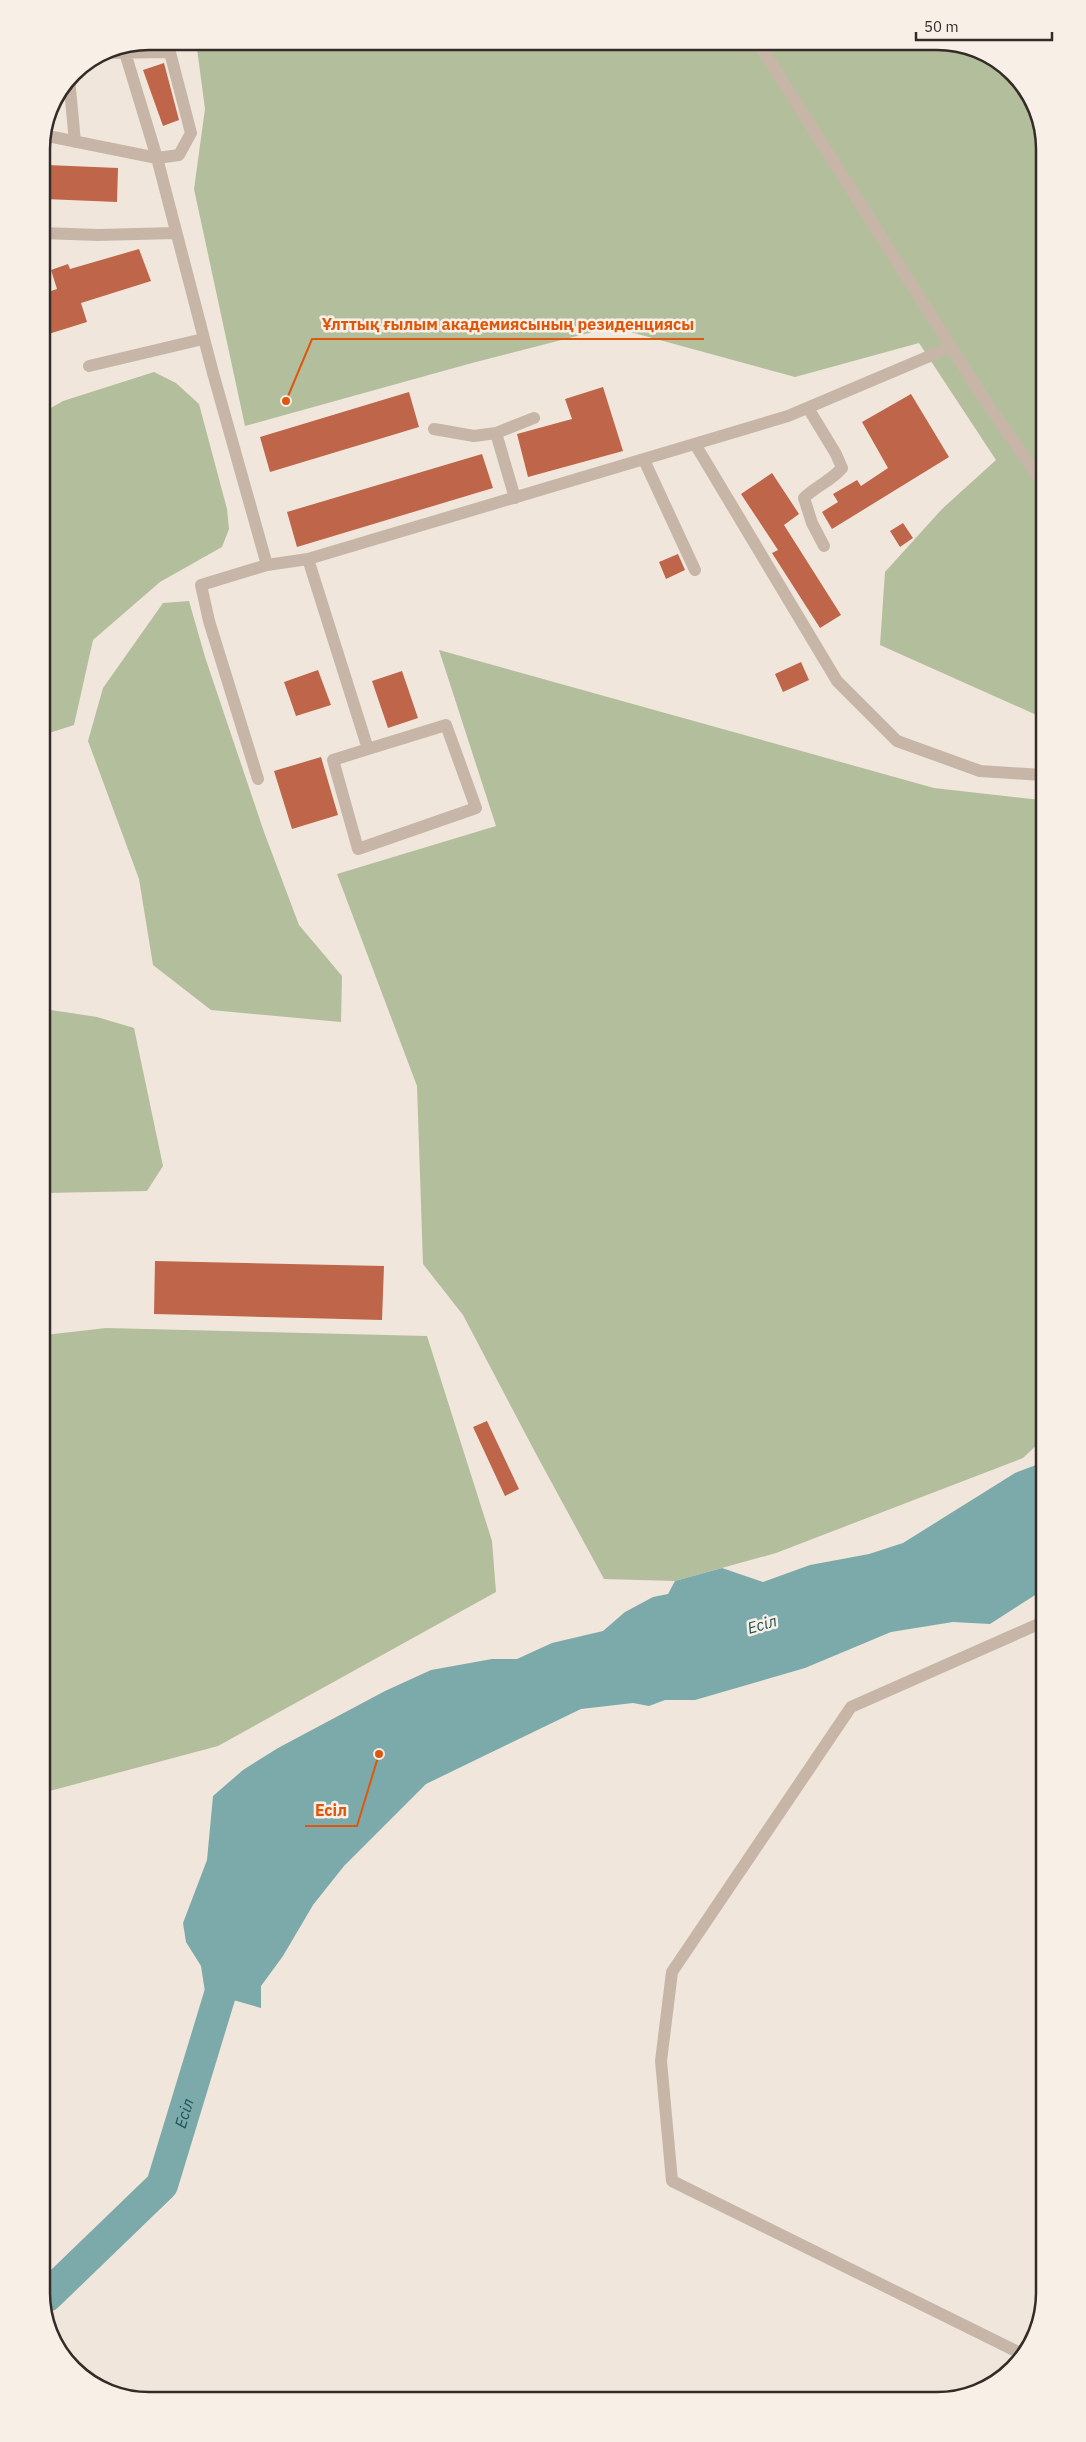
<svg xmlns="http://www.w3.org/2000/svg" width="1086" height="2442" viewBox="0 0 1086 2442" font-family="'IBM Plex Sans',sans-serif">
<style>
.green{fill:#b3be9c}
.water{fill:#7caaab}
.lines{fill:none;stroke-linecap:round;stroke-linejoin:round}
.river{stroke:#7caaab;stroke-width:32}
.building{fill:#bf654a}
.minor{stroke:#c7b6a8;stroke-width:12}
.labels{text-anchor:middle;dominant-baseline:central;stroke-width:5;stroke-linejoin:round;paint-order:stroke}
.water-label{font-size:16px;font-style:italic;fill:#205153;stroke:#f8f0e7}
.rim{fill:none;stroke:#352c28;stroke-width:2.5}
.leader{fill:none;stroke:#df570d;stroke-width:2}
.callout-dot{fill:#df570d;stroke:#f8f0e7;stroke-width:2}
.callout-label{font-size:16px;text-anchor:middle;font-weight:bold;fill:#df570d;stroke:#f8f0e7;stroke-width:5;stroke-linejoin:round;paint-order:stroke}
</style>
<rect width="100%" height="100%" fill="#f0e6db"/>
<!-- green -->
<path class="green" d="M 196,41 L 945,42 L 1003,63 L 1039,114 L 1041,717 L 880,645 L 885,572 L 942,509 L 996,460 L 919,343 L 795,377 L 612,327 L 472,363 L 245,426 L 194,189 L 205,109 Z
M 154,372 L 176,383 L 199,404 L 227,509 L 229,529 L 222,547 L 160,582 L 93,640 L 74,725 L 43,735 L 42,413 L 63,401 Z
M 189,601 L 205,657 L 264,832 L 299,925 L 342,976 L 341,1022 L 211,1010 L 153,965 L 139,879 L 88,741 L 103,688 L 163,603 Z
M 439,650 L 934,788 L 1041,800 L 1042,1440 L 1023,1458 L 776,1553 L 675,1581 L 604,1579 L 535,1452 L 463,1315 L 423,1264 L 417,1086 L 337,874 L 496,826 Z
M 44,1009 L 97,1017 L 134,1028 L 163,1166 L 147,1191 L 44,1193 Z
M 106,1328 L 427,1336 L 492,1541 L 496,1592 L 218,1746 L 46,1792 L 45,1335 Z"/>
<!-- water -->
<path class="water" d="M 1042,1448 L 1043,1590 L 990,1624 L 953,1622 L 891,1632 L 805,1668 L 695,1700 L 665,1700 L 649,1706 L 633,1703 L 581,1709 L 426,1784 L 344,1866 L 313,1905 L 283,1956 L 261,1986 L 261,2008 L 205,1992 L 201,1966 L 186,1942 L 183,1923 L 207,1860 L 213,1796 L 243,1770 L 278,1748 L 385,1691 L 431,1670 L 492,1659 L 517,1659 L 552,1643 L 603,1631 L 625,1612 L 653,1597 L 668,1594 L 675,1581 L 722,1568 L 763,1582 L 810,1565 L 869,1554 L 903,1543 L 1015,1473 L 1036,1465 Z"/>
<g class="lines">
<!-- river -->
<path class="river" id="s1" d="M 47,2296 L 162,2185 L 232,1955"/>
</g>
<!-- building -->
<path class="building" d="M 164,63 L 179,120 L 163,126 L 143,70 Z
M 47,165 L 118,168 L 117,202 L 45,199 Z
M 139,249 L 151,281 L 81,303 L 87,322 L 42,336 L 42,294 L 57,289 L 51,270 L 68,264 L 70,269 Z
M 603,387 L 623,451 L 528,477 L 517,434 L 572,419 L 565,399 Z
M 409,392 L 419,427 L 270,472 L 260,437 Z
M 911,394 L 949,457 L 832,529 L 822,512 L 838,502 L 833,494 L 857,480 L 861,486 L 888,468 L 862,422 Z
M 482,454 L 493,488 L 297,547 L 287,512 Z
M 772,473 L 799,514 L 784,525 L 841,615 L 820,628 L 772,553 L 778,550 L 741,494 Z
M 903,523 L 913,538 L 900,547 L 890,531 Z
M 678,554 L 685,570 L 666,579 L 659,562 Z
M 801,662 L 809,680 L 783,692 L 775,674 Z
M 318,670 L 331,705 L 296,716 L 284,682 Z
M 402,671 L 418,718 L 388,728 L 372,681 Z
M 321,757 L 338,815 L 292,829 L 274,771 Z
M 155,1261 L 384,1266 L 382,1320 L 154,1314 Z
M 487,1421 L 519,1489 L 505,1496 L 473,1427 Z"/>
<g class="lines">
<!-- minor -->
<path class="minor" d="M 167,41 L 191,133 L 179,155 L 157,158 L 213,373 L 267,565
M 757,41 L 986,402 L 1040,479
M 103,53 L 170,52
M 69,78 L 75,142
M 43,135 L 157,158 L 123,46
M 42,233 L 98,235 L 175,233
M 89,366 L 203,339
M 808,408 L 836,454 L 842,468 C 831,481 816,486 804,498 L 812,523 L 824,546
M 434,429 L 474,436 L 496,433 L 515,498
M 496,433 L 534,418
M 695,444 L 837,681 L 897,741 L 980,771 L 1041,775
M 644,460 L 695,570
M 308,559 L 368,749 L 333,760 L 358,849 L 476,808 L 446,725 L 368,749
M 258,779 L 209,621 L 201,585 L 267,565 L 308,559 L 788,416 L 951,347
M 1024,2355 L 672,2181 L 661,2061 L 672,1972 L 851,1707 L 1043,1622"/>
</g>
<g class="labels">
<!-- water labels -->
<g class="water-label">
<text transform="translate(762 1624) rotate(-16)">Есіл</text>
<text stroke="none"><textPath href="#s1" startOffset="235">Есіл</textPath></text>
</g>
</g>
<!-- crop -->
<path d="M0 0H1086V2442H0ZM149 50H937A99 99 0 0 1 1036 149V2293A99 99 0 0 1 937 2392H149A99 99 0 0 1 50 2293V149A99 99 0 0 1 149 50Z" fill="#f8f0e7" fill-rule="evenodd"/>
<path class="rim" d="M149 50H937A99 99 0 0 1 1036 149V2293A99 99 0 0 1 937 2392H149A99 99 0 0 1 50 2293V149A99 99 0 0 1 149 50Z"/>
<!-- callouts -->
<path class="leader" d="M286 401L312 339H704M379 1754L357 1826H305"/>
<g class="callout-dot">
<circle cx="286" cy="401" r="5"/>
<circle cx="379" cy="1754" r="5"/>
</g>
<g class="callout-label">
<text x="508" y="330">Ұлттық ғылым академиясының резиденциясы</text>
<text x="331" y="1816">Есіл</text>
</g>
<!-- scale -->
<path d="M916 32v8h136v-8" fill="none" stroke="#352c28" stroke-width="2.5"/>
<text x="924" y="32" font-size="15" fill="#352c28" stroke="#f8f0e7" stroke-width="4" paint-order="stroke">50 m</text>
</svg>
